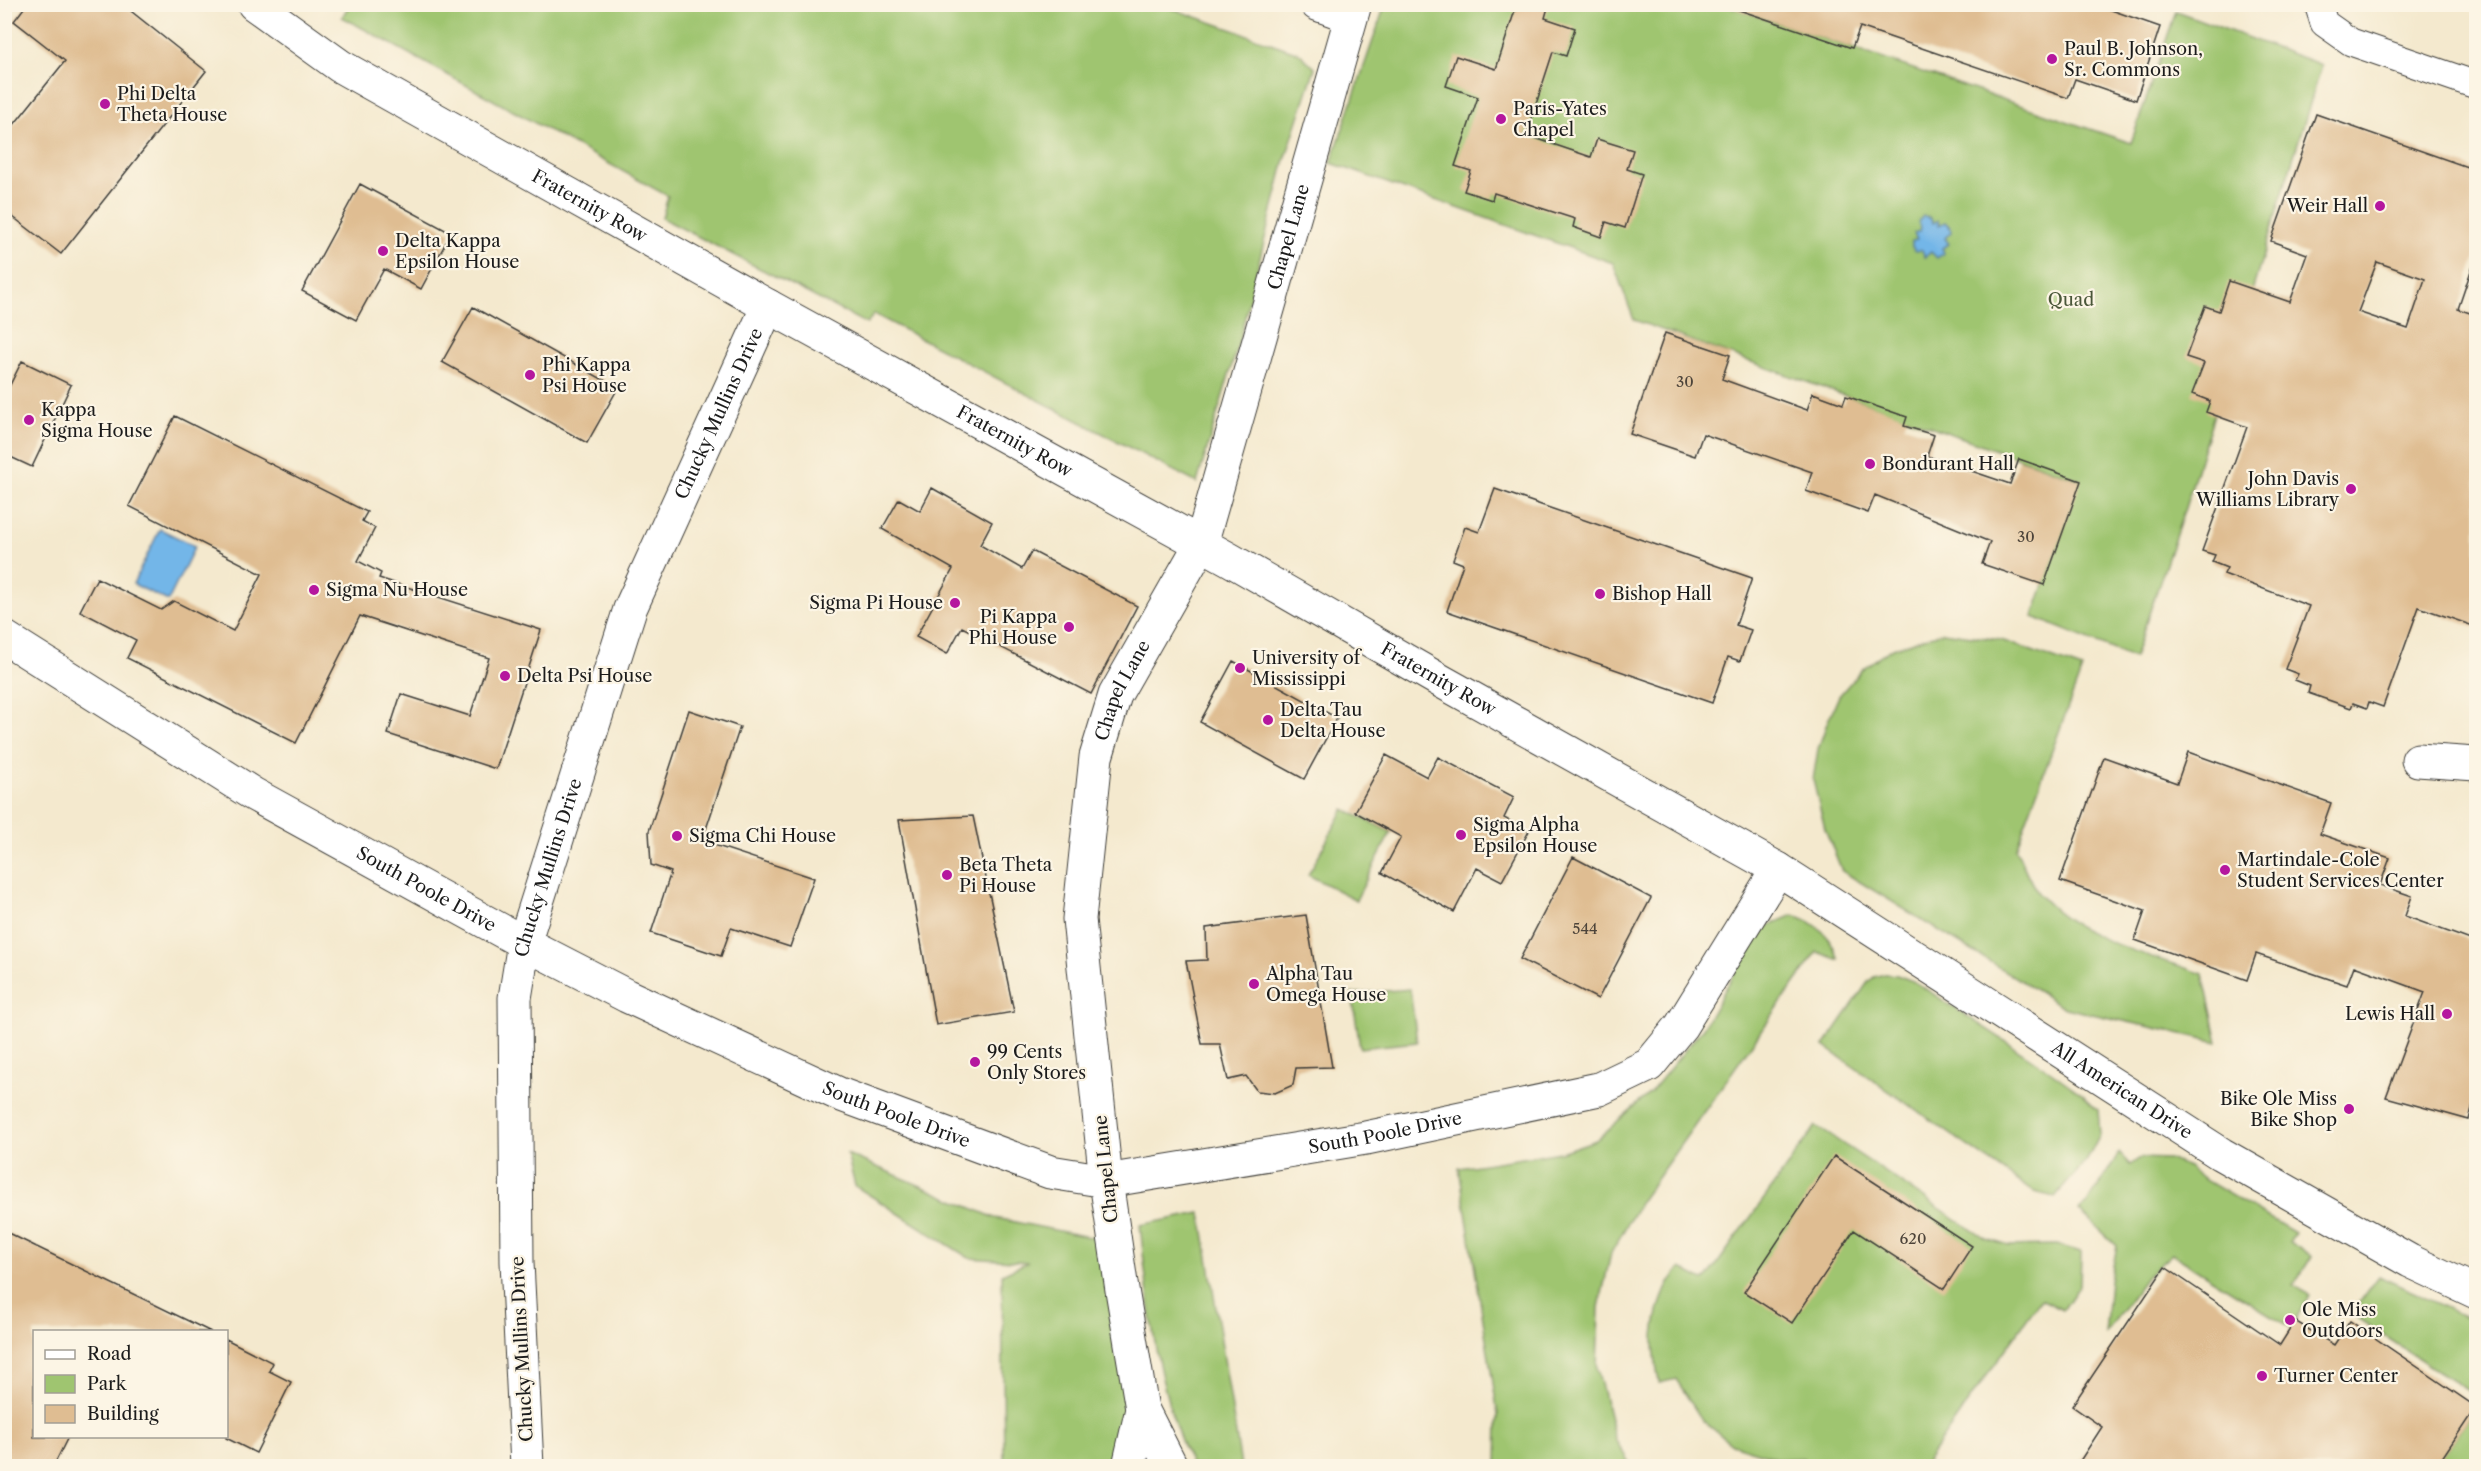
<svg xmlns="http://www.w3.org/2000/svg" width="2481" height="1471" viewBox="0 0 2481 1471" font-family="'Libre Caslon Text',serif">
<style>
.green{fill:#9fc570;stroke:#5e7046;stroke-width:1.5}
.water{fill:#73b6e8;stroke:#486982;stroke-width:1.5}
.building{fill:#dfbd92;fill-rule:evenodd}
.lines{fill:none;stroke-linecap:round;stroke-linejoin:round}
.pedestrian-casing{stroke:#3c3b37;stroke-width:29}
.minor-casing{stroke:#3c3b37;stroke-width:35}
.tertiary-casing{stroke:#3c3b37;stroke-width:35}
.pedestrian{stroke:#fff;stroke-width:27}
.minor{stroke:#fff;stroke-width:33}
.tertiary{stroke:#fff;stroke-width:33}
.poi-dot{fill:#b5179e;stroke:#fcf5e5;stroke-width:2}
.labels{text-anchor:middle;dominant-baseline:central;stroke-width:4.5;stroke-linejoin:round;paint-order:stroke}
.number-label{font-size:15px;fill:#4d443a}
.poi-label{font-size:18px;fill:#1c1c1c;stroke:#fcf5e5;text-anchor:start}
.street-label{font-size:18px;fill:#1c1c1c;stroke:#fcf5e5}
.park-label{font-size:18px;fill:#4a5739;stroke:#fcf5e5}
</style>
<rect width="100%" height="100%" fill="#fcf5e5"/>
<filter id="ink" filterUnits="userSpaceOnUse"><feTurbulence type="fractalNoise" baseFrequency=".0167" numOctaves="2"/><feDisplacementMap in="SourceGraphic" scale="12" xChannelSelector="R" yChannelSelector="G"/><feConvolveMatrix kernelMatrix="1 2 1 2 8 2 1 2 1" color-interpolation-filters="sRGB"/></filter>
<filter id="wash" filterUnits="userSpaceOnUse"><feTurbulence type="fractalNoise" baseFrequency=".008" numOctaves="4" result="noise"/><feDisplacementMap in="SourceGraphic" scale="24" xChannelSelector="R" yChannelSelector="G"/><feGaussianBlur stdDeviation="1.35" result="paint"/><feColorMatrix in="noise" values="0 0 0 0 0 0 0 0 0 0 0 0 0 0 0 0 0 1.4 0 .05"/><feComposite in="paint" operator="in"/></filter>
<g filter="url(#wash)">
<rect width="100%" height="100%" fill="#f4e9ce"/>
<!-- green -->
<path class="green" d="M 350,4 L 1159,4 L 1299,53 L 1315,68 L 1284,163 L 1239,341 L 1197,483 L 874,314 L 867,324 L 662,218 L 668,196 L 342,17 Z
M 1385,5 L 1725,5 L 2131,143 L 2176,11 L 2322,65 L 2185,508 L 2134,658 L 2033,617 L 2080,480 L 1634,320 L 1613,263 L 1331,163 Z
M 1943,632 L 2001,640 L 2082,669 L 2016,849 C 2023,863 2029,882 2039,894 C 2078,940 2148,954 2203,974 L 2218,1042 L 2065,1008 L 1842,871 L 1825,829 L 1813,780 L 1818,749 L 1827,723 L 1839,696 L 1863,668 L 1893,648 Z
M 1344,809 L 1391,832 L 1356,900 L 1308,875 Z
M 1793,915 C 1816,921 1832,937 1839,960 L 1817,952 L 1640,1202 L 1611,1253 L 1599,1307 L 1597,1368 L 1615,1439 L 1631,1466 L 1497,1466 L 1498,1415 L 1459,1168 L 1561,1152 L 1596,1140 L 1651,1092 L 1703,1028 L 1751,944 L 1767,926 Z
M 1885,974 L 1897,975 L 1915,982 L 2037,1062 L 2083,1095 L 2098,1110 L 2100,1135 L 2087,1160 L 2055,1197 L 2034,1192 L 1824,1046 L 1868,982 L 1874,977 Z
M 1410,989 L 1417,1042 L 1360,1048 L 1352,994 Z
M 1816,1126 L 1986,1239 L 2009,1246 L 2056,1245 L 2081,1252 L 2080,1285 L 2063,1310 L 2041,1299 L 1923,1466 L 1803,1466 L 1803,1458 L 1779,1459 L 1732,1444 L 1702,1420 L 1676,1379 L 1659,1383 C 1657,1368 1653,1351 1654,1336 C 1656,1314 1664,1283 1681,1268 L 1705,1281 Z
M 2119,1153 L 2130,1165 L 2140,1158 L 2168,1159 L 2188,1167 L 2203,1179 L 2295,1233 L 2289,1242 L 2312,1256 L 2294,1285 L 2309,1295 L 2291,1328 L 2172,1254 L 2147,1276 L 2105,1334 L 2110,1281 L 2117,1246 L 2079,1210 L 2087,1204 Z
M 847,1154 L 995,1218 L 1089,1237 L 1113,1227 L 1142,1409 L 1121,1466 L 1004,1466 L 1002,1274 L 1028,1262 L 969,1258 L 855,1186 Z
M 1201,1213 L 1241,1466 L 1192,1466 C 1156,1391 1149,1307 1140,1225 Z
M 2379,1276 L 2476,1322 L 2476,1396 L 2351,1314 Z
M 2476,1407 L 2476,1466 L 2436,1466 Z"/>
<!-- water -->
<path class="water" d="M 1923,216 L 1930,218 L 1933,223 L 1938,220 L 1939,225 L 1945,222 L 1950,227 L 1951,232 L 1945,238 L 1949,244 L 1942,248 L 1944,253 L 1937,258 L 1931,252 L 1925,257 L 1922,250 L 1916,251 L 1912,247 L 1912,241 L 1917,240 L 1914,233 L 1920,231 L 1919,221 Z
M 160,529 L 195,546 L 168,601 L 133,584 Z"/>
<g id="blocks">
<!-- building -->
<path class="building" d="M 27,4 L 122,4 L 206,71 L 61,254 L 4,210 L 4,137 L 65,61 L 14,21 Z
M 1517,4 L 1549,4 L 1545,18 L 1575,28 L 1566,56 L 1553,52 L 1526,135 L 1591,157 L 1597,139 L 1633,150 L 1627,169 L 1642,174 L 1625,228 L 1606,222 L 1601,237 L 1573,227 L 1575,219 L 1494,193 L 1492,200 L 1464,191 L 1471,171 L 1455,166 L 1478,97 L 1446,86 L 1456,56 L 1496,69 Z
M 1737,4 L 2094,4 L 2160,27 L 2136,100 L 2075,79 L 2068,98 L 1860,27 L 1852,48 L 1736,9 Z
M 2316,114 L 2476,170 L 2476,256 L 2458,309 L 2476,315 L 2476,627 L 2419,607 L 2383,707 L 2369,702 L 2367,708 L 2353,703 L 2351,708 L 2308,693 L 2310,686 L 2295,680 L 2298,674 L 2285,669 L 2309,606 L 2224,574 L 2227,568 L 2212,562 L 2215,555 L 2202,551 L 2247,427 L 2206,412 L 2210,401 L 2192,394 L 2204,363 L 2186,357 L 2205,306 L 2219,311 L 2229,281 L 2290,302 L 2307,254 L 2271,241 ZM 2377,262 L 2425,279 L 2408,329 L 2358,312 Z
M 360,184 L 451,233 L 421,289 L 384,269 L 356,320 L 302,291 Z
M 473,307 L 618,388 L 587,443 L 442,362 Z
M 1665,333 L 1730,355 L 1722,379 L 1807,410 L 1813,393 L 1843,404 L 1846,396 L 1907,417 L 1904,426 L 1934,435 L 1927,456 L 2010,484 L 2019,459 L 2081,481 L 2044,585 L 1982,564 L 1990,542 L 1875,495 L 1868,513 L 1806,491 L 1812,472 L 1703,434 L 1695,456 L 1630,434 Z
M 22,361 L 71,385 L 32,467 L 4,454 L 4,397 Z
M 175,416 L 367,512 L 362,521 L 375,528 L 358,561 L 381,573 L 379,578 L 541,630 L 496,769 L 388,734 L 401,694 L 470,716 L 489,658 L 360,616 L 296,743 L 127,658 L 136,640 L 80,611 L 97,578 L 161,610 L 174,601 L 233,631 L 262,574 L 129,506 Z
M 932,488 L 992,522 L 980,545 L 1022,569 L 1032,551 L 1137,606 L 1091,694 L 962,627 L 947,654 L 916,637 L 953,569 L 882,529 L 899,499 L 920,511 Z
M 1495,489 L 1752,578 L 1736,625 L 1751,630 L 1740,661 L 1728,657 L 1712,703 L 1447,611 L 1463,564 L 1453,560 L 1465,527 L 1479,532 Z
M 1233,661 L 1337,718 L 1304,779 L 1200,722 Z
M 689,710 L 740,727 L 702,841 L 814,878 L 790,947 L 731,928 L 721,956 L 651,933 L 671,872 L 651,865 L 649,831 Z
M 2188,752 L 2331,803 L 2320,834 L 2390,858 L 2380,885 L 2412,896 L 2405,916 L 2476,942 L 2476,1092 L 2469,1120 L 2386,1097 L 2425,992 L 2354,966 L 2347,985 L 2256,954 L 2247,980 L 2135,940 L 2145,911 L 2060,881 L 2104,757 L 2177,783 Z
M 1386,755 L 1427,777 L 1438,757 L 1514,797 L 1504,818 L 1529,831 L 1502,881 L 1477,868 L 1454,912 L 1382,873 L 1401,837 L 1355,812 Z
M 973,816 L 1014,1012 L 936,1025 L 899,820 Z
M 1573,857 L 1651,898 L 1598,999 L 1520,959 Z
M 1306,915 L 1332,1067 L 1296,1068 L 1293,1085 L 1275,1093 L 1257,1091 L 1246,1076 L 1228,1080 L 1220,1044 L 1202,1044 L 1186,961 L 1207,960 L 1206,928 Z
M 1834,1156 L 1972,1246 L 1944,1289 L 1854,1230 L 1792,1323 L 1744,1292 Z
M 4,1231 L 211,1332 L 34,1332 L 34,1437 L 68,1437 L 53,1467 L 4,1467 Z
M 2165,1267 L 2280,1345 L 2295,1321 L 2334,1345 L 2350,1321 L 2476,1407 L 2436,1467 L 2076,1467 L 2102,1427 L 2072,1406 Z
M 226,1339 L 273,1363 L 269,1371 L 291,1382 L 256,1453 L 226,1438 Z"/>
</g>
</g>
<g filter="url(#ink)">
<use href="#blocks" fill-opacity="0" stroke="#3c3b37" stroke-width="1.5"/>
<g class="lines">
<defs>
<path id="pedestrian" d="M 2318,4 L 2324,23 L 2351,42 L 2476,85"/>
<g id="minor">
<path d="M 1317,4 L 1350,16"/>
<path id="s1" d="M 4,637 L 253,794 L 524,943 L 627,996 L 839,1094 L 1050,1172 L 1106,1181 L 1366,1138 L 1599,1089 L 1649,1065 L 1681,1026 L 1778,869"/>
<path d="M 2418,760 L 2476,764"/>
<path id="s2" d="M 1142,1409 L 1122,1290 L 1106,1181 L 1079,919 L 1096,757 L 1115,695 L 1201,544 L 1355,4"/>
<path d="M 1129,1466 L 1142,1409 L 1171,1466"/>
</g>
<g id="tertiary">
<path id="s3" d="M 254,4 L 340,66 L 768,306 L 1229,559 L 1441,681 L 1778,869 L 2221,1154 L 2410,1261 L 2476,1292"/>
<path id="s4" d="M 527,1466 L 517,1262 L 515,998 L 524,943 L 630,609 L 768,306"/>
</g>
</defs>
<!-- pedestrian casing -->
<use href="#pedestrian" class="pedestrian-casing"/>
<!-- minor casing -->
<use href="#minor" class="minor-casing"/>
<!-- tertiary casing -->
<use href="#tertiary" class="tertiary-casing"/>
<!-- pedestrian -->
<use href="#pedestrian" class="pedestrian"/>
<!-- minor -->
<use href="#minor" class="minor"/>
<!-- tertiary -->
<use href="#tertiary" class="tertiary"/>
</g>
</g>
<!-- markers -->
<g class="poi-dot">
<circle cx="2052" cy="59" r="6"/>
<circle cx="105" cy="104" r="6"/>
<circle cx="1501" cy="119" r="6"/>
<circle cx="2380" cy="206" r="6"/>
<circle cx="383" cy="251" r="6"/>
<circle cx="530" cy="375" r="6"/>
<circle cx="29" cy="420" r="6"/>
<circle cx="1870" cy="464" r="6"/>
<circle cx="2351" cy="489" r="6"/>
<circle cx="314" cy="590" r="6"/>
<circle cx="1600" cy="594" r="6"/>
<circle cx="955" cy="603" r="6"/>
<circle cx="1069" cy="627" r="6"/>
<circle cx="1240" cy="668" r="6"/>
<circle cx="505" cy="676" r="6"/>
<circle cx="1268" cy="720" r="6"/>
<circle cx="1461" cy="835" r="6"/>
<circle cx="677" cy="836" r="6"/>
<circle cx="2225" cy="870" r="6"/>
<circle cx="947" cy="875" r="6"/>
<circle cx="1254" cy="984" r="6"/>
<circle cx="2447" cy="1014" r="6"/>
<circle cx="975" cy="1062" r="6"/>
<circle cx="2349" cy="1109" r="6"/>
<circle cx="2290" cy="1320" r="6"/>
<circle cx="2262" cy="1376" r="6"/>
</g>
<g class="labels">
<!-- number labels -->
<g class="number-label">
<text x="1685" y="381">30</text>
<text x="2026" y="536">30</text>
<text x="1585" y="928">544</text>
<text x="1913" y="1238">620</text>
</g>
<!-- poi labels -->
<g class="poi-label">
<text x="2064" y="49">Paul B. Johnson,<tspan x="2064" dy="21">Sr. Commons</tspan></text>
<text x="117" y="94">Phi Delta<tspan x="117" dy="21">Theta House</tspan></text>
<text x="1513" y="109">Paris-Yates<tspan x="1513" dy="21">Chapel</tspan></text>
<text x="2368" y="206" text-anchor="end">Weir Hall</text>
<text x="395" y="241">Delta Kappa<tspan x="395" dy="21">Epsilon House</tspan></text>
<text x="542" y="365">Phi Kappa<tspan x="542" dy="21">Psi House</tspan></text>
<text x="41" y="410">Kappa<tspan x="41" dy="21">Sigma House</tspan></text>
<text x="1882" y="464">Bondurant Hall</text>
<text x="2339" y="479" text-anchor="end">John Davis<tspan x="2339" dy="21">Williams Library</tspan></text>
<text x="326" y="590">Sigma Nu House</text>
<text x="1612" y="594">Bishop Hall</text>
<text x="943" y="603" text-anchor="end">Sigma Pi House</text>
<text x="1057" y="617" text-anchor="end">Pi Kappa<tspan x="1057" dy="21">Phi House</tspan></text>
<text x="1252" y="658">University of<tspan x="1252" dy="21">Mississippi</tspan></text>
<text x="517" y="676">Delta Psi House</text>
<text x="1280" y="710">Delta Tau<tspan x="1280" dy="21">Delta House</tspan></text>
<text x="1473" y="825">Sigma Alpha<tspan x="1473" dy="21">Epsilon House</tspan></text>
<text x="689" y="836">Sigma Chi House</text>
<text x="2237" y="860">Martindale-Cole<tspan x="2237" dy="21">Student Services Center</tspan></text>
<text x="959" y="865">Beta Theta<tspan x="959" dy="21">Pi House</tspan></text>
<text x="1266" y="974">Alpha Tau<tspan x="1266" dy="21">Omega House</tspan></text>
<text x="2435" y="1014" text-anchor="end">Lewis Hall</text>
<text x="987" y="1052">99 Cents<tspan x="987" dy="21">Only Stores</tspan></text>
<text x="2337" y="1099" text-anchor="end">Bike Ole Miss<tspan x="2337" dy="21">Bike Shop</tspan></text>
<text x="2302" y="1310">Ole Miss<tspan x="2302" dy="21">Outdoors</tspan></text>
<text x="2274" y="1376">Turner Center</text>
</g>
<!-- street labels -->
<g class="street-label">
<text stroke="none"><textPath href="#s3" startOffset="392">Fraternity Row</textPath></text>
<text stroke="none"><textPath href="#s2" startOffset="1215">Chapel Lane</textPath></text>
<text stroke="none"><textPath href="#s4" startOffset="1089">Chucky Mullins Drive</textPath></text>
<text stroke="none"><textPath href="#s3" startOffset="878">Fraternity Row</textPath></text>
<text stroke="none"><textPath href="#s3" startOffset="1364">Fraternity Row</textPath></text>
<text stroke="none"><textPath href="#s2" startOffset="729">Chapel Lane</textPath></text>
<text stroke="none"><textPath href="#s4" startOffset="603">Chucky Mullins Drive</textPath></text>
<text stroke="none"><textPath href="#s1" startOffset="492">South Poole Drive</textPath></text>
<text stroke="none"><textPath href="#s3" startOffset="2162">All American Drive</textPath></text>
<text stroke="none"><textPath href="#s1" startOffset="1014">South Poole Drive</textPath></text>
<text stroke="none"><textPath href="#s1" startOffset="1518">South Poole Drive</textPath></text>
<text transform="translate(1106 1169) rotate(-96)">Chapel Lane</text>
<text transform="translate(522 1349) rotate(-93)">Chucky Mullins Drive</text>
</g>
<!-- park labels -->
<g class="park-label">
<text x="2071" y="300">Quad</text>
</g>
</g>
<!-- margin -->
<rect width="2481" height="1471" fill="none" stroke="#fcf5e5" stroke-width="24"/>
<!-- legend -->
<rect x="33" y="1330" width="195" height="108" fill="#fcf5e5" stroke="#a29e95" stroke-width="1.5"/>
<rect x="45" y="1350" width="30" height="9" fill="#ffffff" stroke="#a29e95" stroke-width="1.5"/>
<text x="87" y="1360" font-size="18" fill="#1c1c1c">Road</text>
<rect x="45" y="1375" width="30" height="18" fill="#9fc570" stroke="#a29e95" stroke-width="1.5"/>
<text x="87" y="1390" font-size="18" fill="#1c1c1c">Park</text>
<rect x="45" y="1405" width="30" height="18" fill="#dfbd92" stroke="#a29e95" stroke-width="1.5"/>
<text x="87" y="1420" font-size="18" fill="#1c1c1c">Building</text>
</svg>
